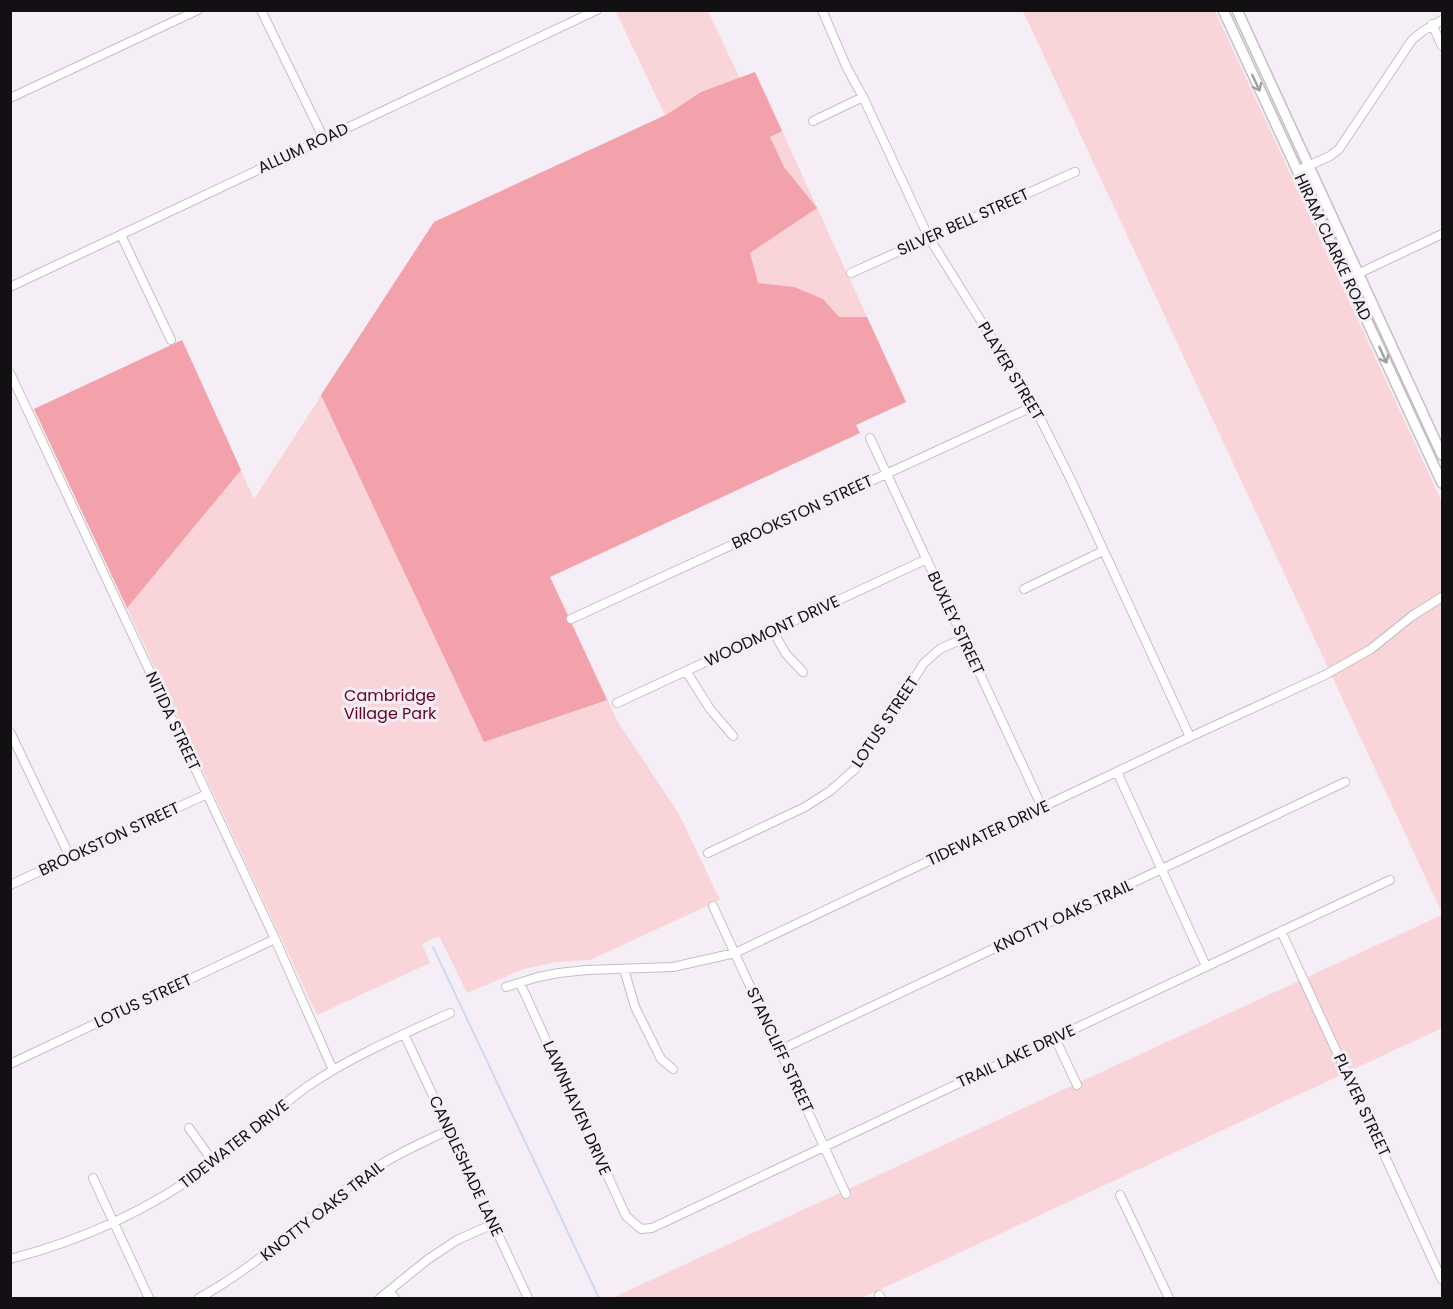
<svg xmlns="http://www.w3.org/2000/svg" width="1453" height="1309" viewBox="0 0 1453 1309" font-family="Poppins,sans-serif">
<style>
.green{fill:#f9d4d8}
.forest{fill:#f3a1ab}
.lines{fill:none;stroke-linecap:round;stroke-linejoin:round}
.stream{stroke:#ced9f4;stroke-width:2}
.minor-casing{stroke:#c5bec6;stroke-width:10}
.major-casing{stroke:#c5bec6;stroke-width:12}
.minor{stroke:#fff;stroke-width:8}
.major{stroke:#fff;stroke-width:9}
.oneway{stroke:#a09fa1}
.labels{text-anchor:middle;dominant-baseline:central;stroke-width:6;stroke-linejoin:round;paint-order:stroke}
.street-label{font-size:16px;fill:#121013;stroke:#f5eef6}
.park-label{font-size:16px;fill:#650122;stroke:#f5eef6}
</style>
<rect width="100%" height="100%" fill="#f5eef6"/>
<!-- green -->
<path class="green" d="M 621,10 L 708,11 L 740,79 L 755,72 L 906,402 L 856,425 L 860,433 L 550,577 L 618,722 L 679,814 L 720,900 L 590,960 L 556,962 L 524,969 L 467,993 L 439,936 L 422,944 L 430,963 L 317,1015 L 34,409 L 182,340 L 254,499 L 434,222 L 665,115 L 616,12 Z
M 1023,11 L 1215,11 L 1442,502 L 1442,913 Z
M 1442,915 L 1442,1028 L 862,1298 L 612,1298 Z"/>
<!-- forest -->
<path class="forest" d="M 755,72 L 782,131 L 770,137 L 784,167 L 817,208 L 750,253 L 758,283 L 794,287 L 823,299 L 839,317 L 867,317 L 906,402 L 856,425 L 860,433 L 550,577 L 607,700 L 484,742 L 321,395 L 434,222 L 666,115 L 701,92 Z
M 182,340 L 241,470 L 127,608 L 34,409 Z"/>
<g class="lines">
<!-- stream -->
<path class="stream" d="M 433,947 L 599,1298"/>
<defs>
<path id="minor" d="M 261,10 L 324,139
M 822,10 L 847,68 L 863,97 L 928,236 L 1034,406 L 1071,480 L 1190,737
M 1432,24 L 1442,46
M 10,98 L 198,10
M 813,121 L 863,97
M 1297,171 L 1330,156 L 1339,149 L 1412,40 L 1423,31 L 1442,20
M 121,235 L 171,340
M 851,273 L 1075,172
M 1347,279 L 1442,234
M 10,287 L 597,10
M 10,373 L 275,939 L 333,1070
M 870,438 L 1042,807
M 1024,589 L 1103,551
M 571,619 L 1034,406
M 773,631 L 786,654 L 803,672
M 686,671 L 710,709 L 733,736
M 617,703 L 927,559
M 10,732 L 70,857
M 1117,772 L 1206,966
M 708,853 L 805,807 L 830,791 L 855,769 L 924,663 L 940,649 L 964,638
M 10,885 L 207,794
M 713,906 L 846,1194
M 1281,931 L 1442,1280
M 624,969 L 635,1007 L 661,1059 L 673,1069
M 520,983 L 626,1216 L 641,1229 L 652,1228 L 1390,880
M 506,987 L 538,977 L 559,973 L 586,970 L 673,967 L 735,953 L 1190,737 L 1325,675 L 1371,649 L 1412,616 L 1442,597
M 404,1034 L 528,1298
M 1055,1038 L 1077,1085
M 780,1050 L 1345,782
M 10,1064 L 275,939
M 189,1128 L 214,1163
M 93,1178 L 149,1298
M 1120,1195 L 1169,1298
M 10,1259 C 84,1240 151,1209 212,1164 C 245,1140 274,1110 308,1086 C 352,1056 402,1035 450,1013
M 389,1291 L 395,1298
M 879,1295 L 881,1298
M 199,1298 C 263,1263 313,1211 372,1170 C 396,1154 423,1142 449,1130
M 380,1298 L 427,1260 L 457,1240 L 493,1224"/>
<path id="major" d="M 1223,10 L 1442,483
M 1237,10 L 1442,455"/>
</defs>
<!-- minor casing -->
<use href="#minor" class="minor-casing"/>
<!-- major casing -->
<use href="#major" class="major-casing"/>
<!-- minor -->
<use href="#minor" class="minor"/>
<!-- major -->
<use href="#major" class="major"/>
</g>
<!-- one-way arrows -->
<defs><path id="oneway-shaft" d="M-6 0H5M1.5-3L5.5 0L1.5 3" fill="none" stroke-width="1.6" stroke-linecap="round" stroke-linejoin="round" transform="scale(1.5)"/></defs>
<g class="oneway">
<use href="#oneway-shaft" transform="translate(1256 83) rotate(65)"/>
<use href="#oneway-shaft" transform="translate(1383 355) rotate(65)"/>
</g>
<g class="labels">
<!-- street labels -->
<g class="street-label">
<text transform="translate(303 148) rotate(-25)">ALLUM ROAD</text>
<text transform="translate(963 222) rotate(-24)">SILVER BELL STREET</text>
<text transform="translate(1333 247) rotate(65)">HIRAM CLARKE ROAD</text>
<text transform="translate(1011 371) rotate(59)">PLAYER STREET</text>
<text transform="translate(802 512) rotate(-25)">BROOKSTON STREET</text>
<text transform="translate(956 623) rotate(65)">BUXLEY STREET</text>
<text transform="translate(772 631) rotate(-25)">WOODMONT DRIVE</text>
<text transform="translate(173 721) rotate(65)">NITIDA STREET</text>
<text transform="translate(885 722) rotate(-56)">LOTUS STREET</text>
<text transform="translate(988 833) rotate(-25)">TIDEWATER DRIVE</text>
<text transform="translate(109 839) rotate(-25)">BROOKSTON STREET</text>
<text transform="translate(1063 916) rotate(-25)">KNOTTY OAKS TRAIL</text>
<text transform="translate(143 1001) rotate(-25)">LOTUS STREET</text>
<text transform="translate(780 1050) rotate(65)">STANCLIFF STREET</text>
<text transform="translate(1016 1056) rotate(-25)">TRAIL LAKE DRIVE</text>
<text transform="translate(1362 1105) rotate(65)">PLAYER STREET</text>
<text transform="translate(577 1108) rotate(66)">LAWNHAVEN DRIVE</text>
<text transform="translate(234 1144) rotate(-38)">TIDEWATER DRIVE</text>
<text transform="translate(466 1166) rotate(65)">CANDLESHADE LANE</text>
<text transform="translate(322 1211) rotate(-38)">KNOTTY OAKS TRAIL</text>
</g>
<!-- park labels -->
<g class="park-label">
<text x="390" y="695">Cambridge<tspan x="390" dy="18">Village Park</tspan></text>
</g>
</g>
<!-- border -->
<rect width="1453" height="1309" fill="none" stroke="#121013" stroke-width="24"/>
</svg>
